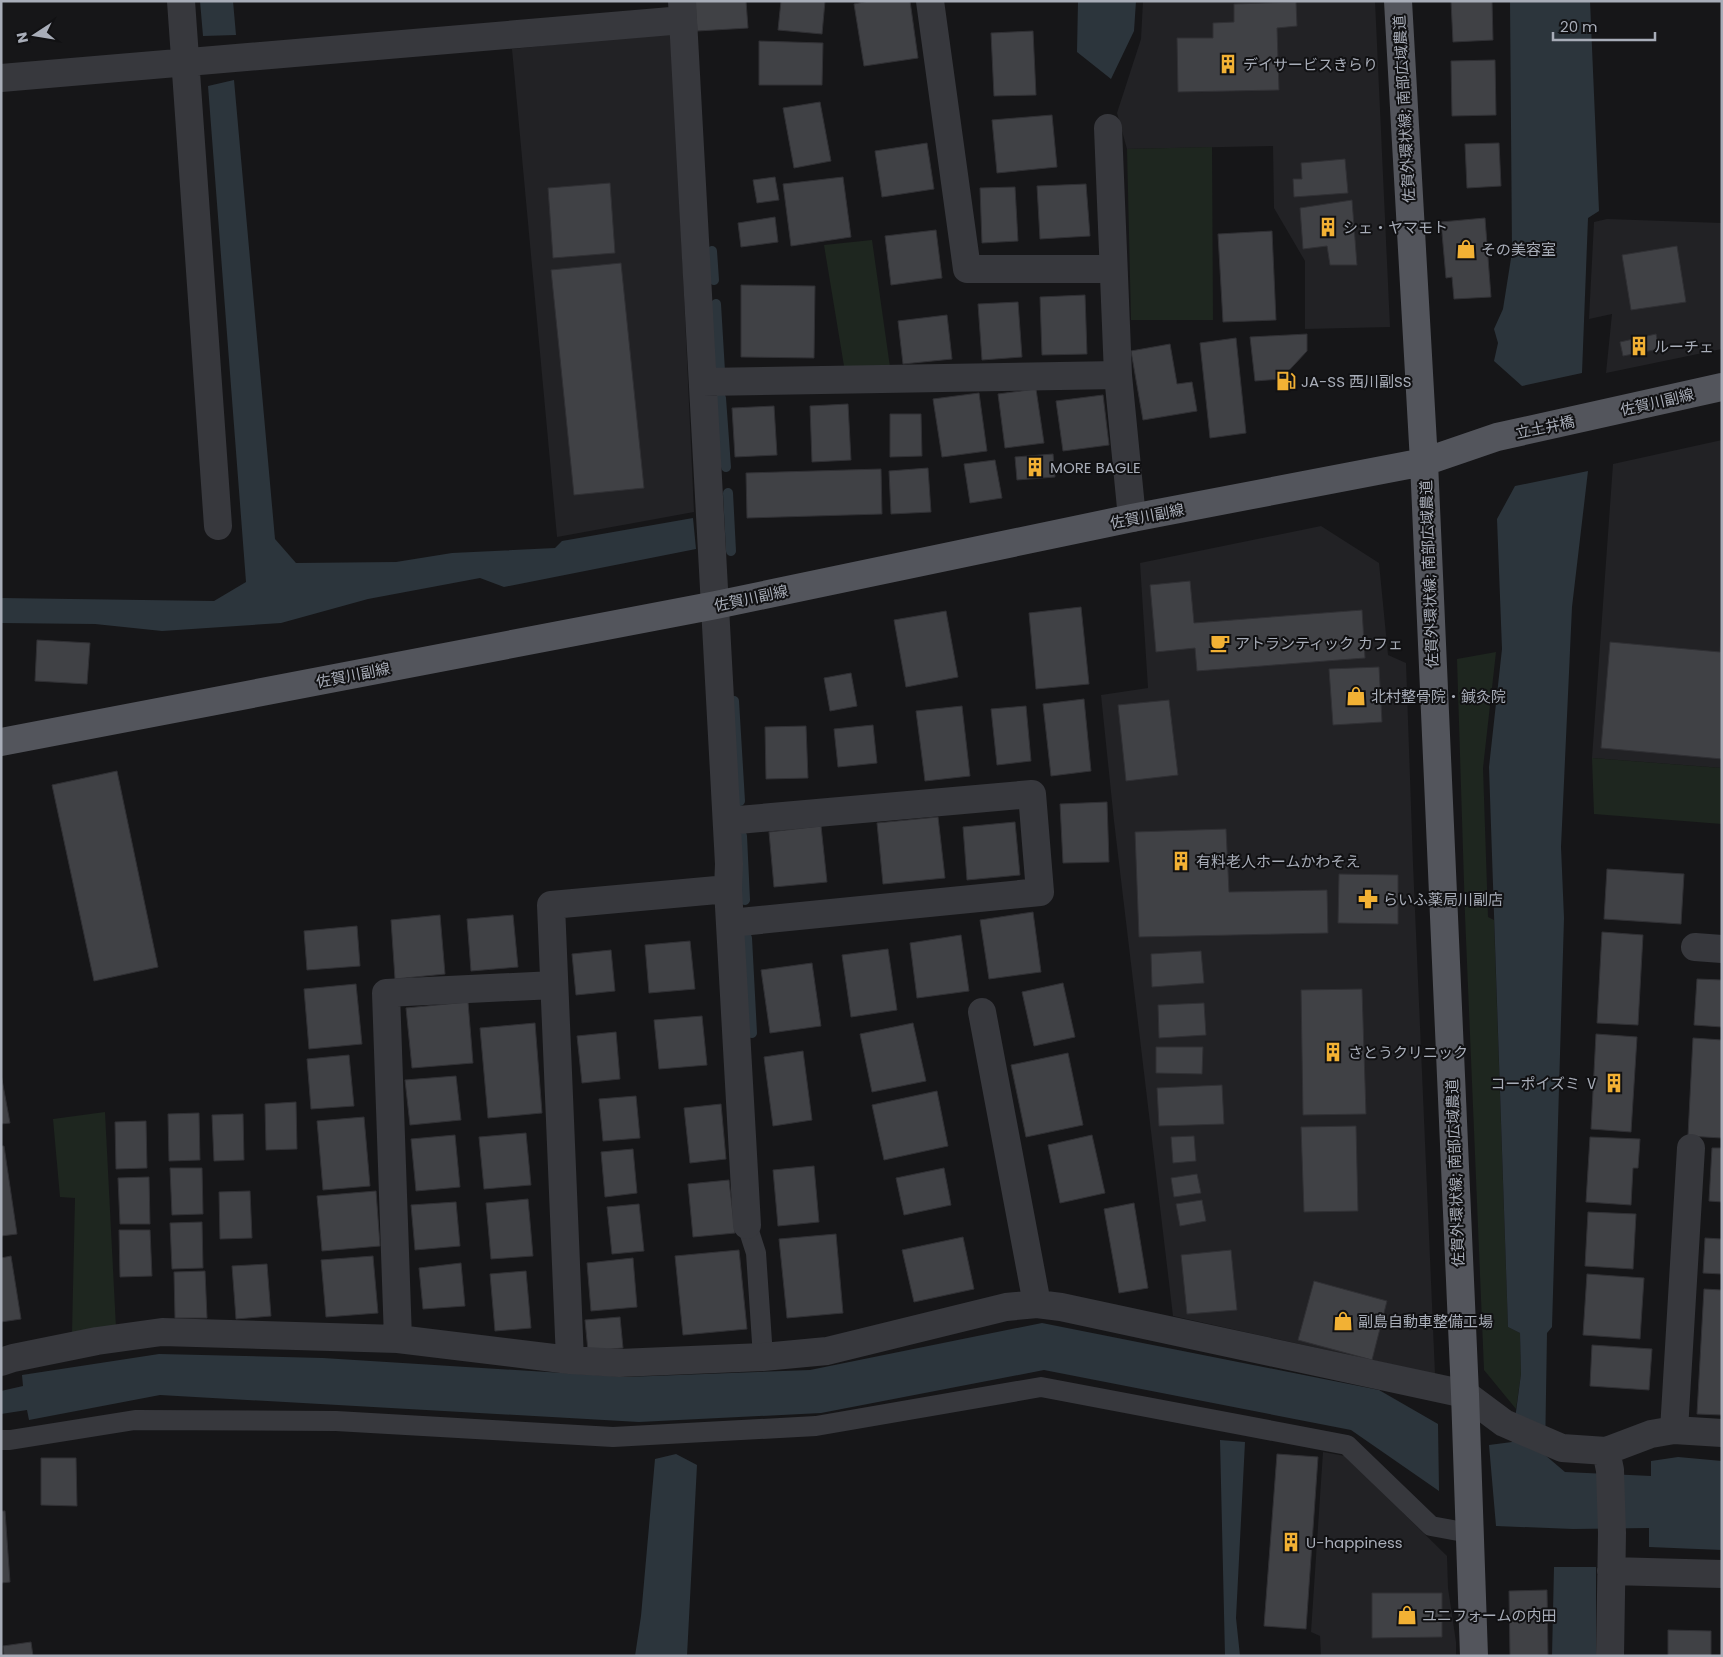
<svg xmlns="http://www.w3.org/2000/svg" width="1723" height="1657" viewBox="0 0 1723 1657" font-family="Poppins,'Noto Sans JP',sans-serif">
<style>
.built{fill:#222225}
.green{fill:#1e261f}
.water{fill:#2c353c}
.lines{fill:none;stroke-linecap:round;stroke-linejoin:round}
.stream{stroke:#2c353c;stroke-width:10}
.building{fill:#404145;stroke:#303034}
.lane{stroke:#37383d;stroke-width:20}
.street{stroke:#37383d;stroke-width:28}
.primary{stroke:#53555c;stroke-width:28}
.labels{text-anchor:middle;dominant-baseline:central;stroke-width:4;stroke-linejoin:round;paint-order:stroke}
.poi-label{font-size:15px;fill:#a8adb8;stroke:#111113;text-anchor:start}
.street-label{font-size:15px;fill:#a8adb8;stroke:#111113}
</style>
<rect width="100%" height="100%" fill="#161618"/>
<!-- built -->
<path class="built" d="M 1143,1 L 1375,1 L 1390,327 L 1305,329 L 1305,261 L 1274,208 L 1273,146 L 1127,149 L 1117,113 L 1141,39 Z
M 672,33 L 694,512 L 557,537 L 512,49 Z
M 1607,219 L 1722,223 L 1722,349 L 1606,373 L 1612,314 L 1589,319 L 1594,222 Z
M 1722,440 L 1722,768 L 1592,758 L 1613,464 Z
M 1321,526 L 1379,563 L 1388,655 L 1406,663 L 1413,864 L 1435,1374 L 1173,1316 L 1114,821 L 1101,695 L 1148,688 L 1140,563 Z
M 1323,1452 L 1345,1456 L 1447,1556 L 1448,1588 L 1456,1642 L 1456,1656 L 1321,1656 L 1320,1636 L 1311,1632 Z"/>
<!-- green -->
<path class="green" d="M 1212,147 L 1213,320 L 1131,320 L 1127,149 Z
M 872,240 L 890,367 L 844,366 L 824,245 Z
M 1496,652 L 1483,768 L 1488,917 L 1494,920 L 1508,1327 L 1520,1333 L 1521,1374 L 1516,1409 L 1484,1370 L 1465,915 L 1457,659 Z
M 1592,758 L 1722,768 L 1722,824 L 1594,814 Z
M 105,1112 L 116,1328 L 72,1334 L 75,1198 L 60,1197 L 53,1119 Z"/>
<!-- water -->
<path class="water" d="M 200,1 L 233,1 L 236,35 L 203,36 Z
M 1078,1 L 1136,1 L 1134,31 L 1111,79 L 1077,52 Z
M 1510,1 L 1590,1 L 1599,211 L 1588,218 L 1582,373 L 1522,386 L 1494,361 L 1498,343 L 1494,329 L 1503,309 L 1512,252 Z
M 234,80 L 275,539 L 296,563 L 396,562 L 452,553 L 555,548 L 562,541 L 693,518 L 696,549 L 504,587 L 480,578 L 368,599 L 281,623 L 162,631 L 95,624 L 1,623 L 1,598 L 214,601 L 246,582 L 208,86 Z
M 1588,471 L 1572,607 L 1561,847 L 1564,918 L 1552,1327 L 1547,1333 L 1545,1455 L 1565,1472 L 1651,1476 L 1651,1461 L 1678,1457 L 1722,1461 L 1722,1550 L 1649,1547 L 1649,1528 L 1573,1529 L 1496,1526 L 1489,1445 L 1512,1442 L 1521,1374 L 1520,1333 L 1508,1327 L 1489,767 L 1502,649 L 1497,519 L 1515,486 Z
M 1042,1323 L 1379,1390 L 1438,1424 L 1439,1491 L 1351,1430 L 1044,1370 L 821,1413 L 639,1422 L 160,1395 L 29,1420 L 27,1410 L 1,1414 L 1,1391 L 23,1386 L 22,1375 L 159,1354 L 323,1358 L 626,1377 L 810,1370 Z
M 1220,1440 L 1245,1442 L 1236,1618 L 1240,1656 L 1225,1656 Z
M 676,1454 L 697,1465 L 687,1656 L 635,1656 L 641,1616 L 655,1459 Z
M 1554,1567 L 1596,1567 L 1596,1656 L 1552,1656 Z"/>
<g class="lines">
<!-- stream -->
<path class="stream" d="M 712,251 L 714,280
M 716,304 L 720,371
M 721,398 L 726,467
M 728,493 L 731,551
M 734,701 L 740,801
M 742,836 L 745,900
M 747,938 L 752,1033"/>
</g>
<!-- building -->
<path class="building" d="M 695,1 L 746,1 L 748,28 L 697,31 Z
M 781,1 L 825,1 L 822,34 L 778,30 Z
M 869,1 L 910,1 L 918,58 L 864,66 L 854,4 Z
M 1451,1 L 1492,1 L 1493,40 L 1453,42 Z
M 1296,2 L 1297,26 L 1277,28 L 1279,90 L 1178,92 L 1177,38 L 1213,38 L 1213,23 L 1234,22 L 1234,4 Z
M 1033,31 L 1036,95 L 994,96 L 991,33 Z
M 759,41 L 823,43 L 822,85 L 759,85 Z
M 1495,60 L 1496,115 L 1452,116 L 1451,61 Z
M 820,102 L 831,161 L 794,168 L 783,108 Z
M 1052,115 L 1057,167 L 997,173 L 992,120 Z
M 927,143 L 934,189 L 882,197 L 875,151 Z
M 1499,143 L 1501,186 L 1467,188 L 1465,144 Z
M 1345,159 L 1348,193 L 1294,197 L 1293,179 L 1302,179 L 1301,163 Z
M 775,177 L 779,200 L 757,203 L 753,180 Z
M 843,177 L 851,237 L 791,246 L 783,184 Z
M 610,183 L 615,253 L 553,258 L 548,188 Z
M 1086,184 L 1090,236 L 1040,239 L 1037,186 Z
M 1015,187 L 1018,241 L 982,243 L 980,188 Z
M 1352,200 L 1357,265 L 1330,265 L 1327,246 L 1303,249 L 1300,208 Z
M 775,217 L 778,242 L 741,247 L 738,223 Z
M 1485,218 L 1491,297 L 1454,299 L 1452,277 L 1446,278 L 1441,222 Z
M 936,230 L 942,278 L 891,285 L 885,236 Z
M 1272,231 L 1276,320 L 1223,322 L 1218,234 Z
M 1677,246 L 1686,302 L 1631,310 L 1622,255 Z
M 621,263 L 644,488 L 574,495 L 551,270 Z
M 741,285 L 815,286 L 814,358 L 741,357 Z
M 1085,295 L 1087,354 L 1042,355 L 1040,297 Z
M 1018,302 L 1022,357 L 982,360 L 978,304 Z
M 947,315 L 952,359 L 903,364 L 898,321 Z
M 1307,334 L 1307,351 L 1281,379 L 1255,381 L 1250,337 Z
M 1656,334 L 1659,349 L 1623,356 L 1620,342 Z
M 1236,338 L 1246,433 L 1210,438 L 1200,343 Z
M 1170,344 L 1177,384 L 1192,382 L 1197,411 L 1143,420 L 1131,351 Z
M 1036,389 L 1044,443 L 1005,448 L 998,394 Z
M 979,393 L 987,451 L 942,457 L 933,399 Z
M 1103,395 L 1109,445 L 1063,451 L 1056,401 Z
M 848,404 L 851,460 L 812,462 L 810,406 Z
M 774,406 L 777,455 L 735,457 L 732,408 Z
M 890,414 L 921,414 L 922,456 L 890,457 Z
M 1053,454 L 1055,477 L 1017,480 L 1015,457 Z
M 995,460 L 1002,498 L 970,503 L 964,464 Z
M 928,468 L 931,512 L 891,514 L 889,471 Z
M 881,469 L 882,514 L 747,518 L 746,473 Z
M 1190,581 L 1194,623 L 1362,610 L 1365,658 L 1197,671 L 1195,648 L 1156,652 L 1150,585 Z
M 1081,607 L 1089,684 L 1036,689 L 1029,613 Z
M 946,611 L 958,677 L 906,687 L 894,620 Z
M 1722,624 L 1722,759 L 1601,748 L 1610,642 L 1720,652 Z
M 37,640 L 90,643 L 87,684 L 35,681 Z
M 1379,667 L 1382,722 L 1333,725 L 1329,669 Z
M 851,673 L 857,706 L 830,711 L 824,678 Z
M 1084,699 L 1091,771 L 1051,776 L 1043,704 Z
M 1169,700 L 1178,775 L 1126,781 L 1118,705 Z
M 962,706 L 970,776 L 925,781 L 916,711 Z
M 1026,706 L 1031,761 L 997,765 L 991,709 Z
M 873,725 L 877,763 L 838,767 L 834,729 Z
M 806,726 L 808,778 L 766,779 L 765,727 Z
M 117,771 L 158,967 L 94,981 L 52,785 Z
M 1107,802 L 1109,862 L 1063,863 L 1060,804 Z
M 938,817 L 945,878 L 883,884 L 877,823 Z
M 1015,822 L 1020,875 L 967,880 L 963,827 Z
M 821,826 L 827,882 L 774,887 L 769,832 Z
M 1226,829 L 1229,892 L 1327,890 L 1328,933 L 1139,937 L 1135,832 Z
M 1607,869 L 1684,874 L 1681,924 L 1604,919 Z
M 1339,874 L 1398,875 L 1398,924 L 1338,923 Z
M 1033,912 L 1041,972 L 989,979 L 980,920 Z
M 440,915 L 445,974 L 395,979 L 391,920 Z
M 513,915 L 518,967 L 471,971 L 467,919 Z
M 357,926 L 360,966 L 307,970 L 304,931 Z
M 1602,932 L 1643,935 L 1638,1025 L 1597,1023 Z
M 961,935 L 969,991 L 917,998 L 910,943 Z
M 690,941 L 695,989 L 649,993 L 645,945 Z
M 888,949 L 897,1010 L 851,1017 L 842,955 Z
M 611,950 L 615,991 L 576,995 L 572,954 Z
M 1201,951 L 1204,983 L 1152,987 L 1151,954 Z
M 812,963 L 821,1026 L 770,1033 L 761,970 Z
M 1697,979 L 1722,980 L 1722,1027 L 1694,1025 Z
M 1063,983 L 1075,1037 L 1034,1046 L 1022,992 Z
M 356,984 L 362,1044 L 309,1049 L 304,989 Z
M 1362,989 L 1366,1114 L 1303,1115 L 1301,990 Z
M 468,1002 L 473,1063 L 412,1068 L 406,1008 Z
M 1204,1003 L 1206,1035 L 1159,1038 L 1158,1005 Z
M 702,1016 L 707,1065 L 659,1069 L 654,1020 Z
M 535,1023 L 542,1113 L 488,1118 L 480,1028 Z
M 913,1023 L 926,1081 L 872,1092 L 860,1034 Z
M 616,1032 L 620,1079 L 582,1083 L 577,1036 Z
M 1596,1034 L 1637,1037 L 1631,1132 L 1591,1129 Z
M 1693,1038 L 1722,1040 L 1722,1138 L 1688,1136 Z
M 1156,1047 L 1203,1047 L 1202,1074 L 1156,1073 Z
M 803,1051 L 812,1120 L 773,1126 L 764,1057 Z
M 1068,1053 L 1083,1125 L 1026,1137 L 1011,1065 Z
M 349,1055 L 354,1106 L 311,1109 L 307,1059 Z
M 1,1074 L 10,1123 L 1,1124 Z
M 456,1076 L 461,1120 L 410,1125 L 405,1080 Z
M 1222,1085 L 1224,1124 L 1159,1126 L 1157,1088 Z
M 937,1091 L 948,1146 L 884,1160 L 872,1105 Z
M 636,1096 L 640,1138 L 603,1141 L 599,1099 Z
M 296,1102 L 297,1149 L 266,1150 L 265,1104 Z
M 721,1104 L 726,1159 L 690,1163 L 684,1108 Z
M 199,1113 L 200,1160 L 169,1161 L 168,1114 Z
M 243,1114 L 244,1160 L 214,1161 L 212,1115 Z
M 364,1117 L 370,1186 L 323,1190 L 317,1121 Z
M 146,1121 L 147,1168 L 116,1169 L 115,1122 Z
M 1356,1126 L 1358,1211 L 1304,1212 L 1301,1127 Z
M 526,1133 L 531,1185 L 484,1189 L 479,1137 Z
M 455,1135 L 460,1187 L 416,1191 L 411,1139 Z
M 1092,1135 L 1105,1193 L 1060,1203 L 1048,1145 Z
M 1194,1136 L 1196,1161 L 1173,1163 L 1171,1137 Z
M 1590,1137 L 1640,1139 L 1638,1168 L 1633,1168 L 1631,1205 L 1586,1202 Z
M 1,1146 L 4,1146 L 17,1234 L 1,1236 Z
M 1712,1148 L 1722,1148 L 1722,1202 L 1709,1201 Z
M 633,1149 L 637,1193 L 605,1197 L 601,1152 Z
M 814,1166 L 819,1222 L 778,1226 L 773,1170 Z
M 170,1168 L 202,1168 L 203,1214 L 172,1215 Z
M 944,1168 L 951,1205 L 904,1215 L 896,1178 Z
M 1197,1174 L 1201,1193 L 1174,1197 L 1171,1178 Z
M 149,1177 L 150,1224 L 120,1224 L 118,1178 Z
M 729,1180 L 735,1233 L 693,1237 L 688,1184 Z
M 250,1191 L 252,1238 L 220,1239 L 219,1192 Z
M 376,1191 L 380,1246 L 322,1251 L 317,1196 Z
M 528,1199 L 533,1256 L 491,1259 L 486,1203 Z
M 1202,1200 L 1206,1221 L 1180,1226 L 1176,1204 Z
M 456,1202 L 460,1246 L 415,1250 L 411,1205 Z
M 1134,1203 L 1148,1288 L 1119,1293 L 1104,1209 Z
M 639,1204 L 644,1251 L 612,1254 L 607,1207 Z
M 1588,1212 L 1636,1214 L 1633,1269 L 1585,1266 Z
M 202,1222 L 203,1268 L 172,1269 L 170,1223 Z
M 119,1230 L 150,1230 L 152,1276 L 120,1277 Z
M 836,1234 L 843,1313 L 787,1318 L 779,1239 Z
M 963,1237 L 974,1289 L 914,1302 L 902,1250 Z
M 1705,1238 L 1722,1239 L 1722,1274 L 1703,1273 Z
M 739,1250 L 747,1329 L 683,1335 L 675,1256 Z
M 1231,1250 L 1237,1310 L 1187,1314 L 1181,1255 Z
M 11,1256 L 21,1319 L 1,1322 L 1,1258 Z
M 373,1256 L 378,1313 L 326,1317 L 321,1260 Z
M 633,1258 L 637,1307 L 591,1311 L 587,1263 Z
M 461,1263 L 465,1306 L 423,1309 L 419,1268 Z
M 267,1264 L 271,1316 L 236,1319 L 232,1266 Z
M 205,1271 L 207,1318 L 175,1318 L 174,1272 Z
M 526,1271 L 531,1328 L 495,1331 L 490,1274 Z
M 1587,1274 L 1644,1278 L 1640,1339 L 1583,1335 Z
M 1314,1281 L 1387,1301 L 1372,1360 L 1298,1340 Z
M 1704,1289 L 1722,1290 L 1722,1415 L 1697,1414 Z
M 620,1317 L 623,1348 L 588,1351 L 585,1320 Z
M 1592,1345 L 1652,1349 L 1649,1390 L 1590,1386 Z
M 1277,1454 L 1318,1457 L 1306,1629 L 1264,1626 Z
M 41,1458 L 76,1458 L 77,1506 L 41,1505 Z
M 1,1511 L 5,1511 L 10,1582 L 1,1583 Z
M 1547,1590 L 1548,1656 L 1510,1656 L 1509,1591 Z
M 1372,1593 L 1442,1593 L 1442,1637 L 1372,1638 Z
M 1668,1630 L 1711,1631 L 1711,1656 L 1668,1656 Z
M 31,1642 L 33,1656 L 4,1656 L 3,1646 Z"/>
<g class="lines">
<!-- lane -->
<path class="lane" d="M 747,1225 L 756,1253 L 763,1357
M 1,1440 L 10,1440 L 135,1420 L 336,1421 L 613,1437 L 816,1426 L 1041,1387 L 1347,1445 L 1431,1526 L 1469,1533"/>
<!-- street -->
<path class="street" d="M 181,1 L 218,526
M 682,1 L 729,864 L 728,889 L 747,1225
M 930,1 L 967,269 L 1112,269
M 1,78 L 683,20
M 1108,128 L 1118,375 L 1132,518
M 703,382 L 1118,375
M 727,821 L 1032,794 L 1040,892 L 730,923
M 1695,947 L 1722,949
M 982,1012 L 1037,1304
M 398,1339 L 386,993 L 554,985
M 570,1360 L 551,905 L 728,889
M 1,1362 L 13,1358 L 97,1341 L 162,1332 L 398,1339 L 570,1360 L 619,1363 L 763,1357 L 827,1351 L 1006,1307 L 1037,1304 L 1061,1307 L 1465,1394 L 1504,1423 L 1562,1448 L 1606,1451 L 1651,1434 L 1674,1430 L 1722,1433
M 1674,1430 L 1691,1148
M 1606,1451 L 1610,1470 L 1612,1533 L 1610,1656
M 1611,1571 L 1722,1574"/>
<!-- primary -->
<path class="primary" d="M 1398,1 L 1424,462 L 1465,1394 L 1474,1656
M 1,742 L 716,605 L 1132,518 L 1424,462 L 1497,437 L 1722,387"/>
</g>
<!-- icons -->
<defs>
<symbol id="building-bare" viewBox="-9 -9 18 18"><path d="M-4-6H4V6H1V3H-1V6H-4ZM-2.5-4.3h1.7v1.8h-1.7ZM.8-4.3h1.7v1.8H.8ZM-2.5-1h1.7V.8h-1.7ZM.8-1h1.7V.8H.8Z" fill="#f2b134" stroke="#111113" stroke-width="2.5" paint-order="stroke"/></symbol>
<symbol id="shop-bare" viewBox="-9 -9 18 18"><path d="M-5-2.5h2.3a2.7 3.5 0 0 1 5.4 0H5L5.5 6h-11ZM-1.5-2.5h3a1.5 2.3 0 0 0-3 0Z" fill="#f2b134" stroke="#111113" stroke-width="2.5" paint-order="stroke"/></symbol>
<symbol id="fuel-bare" viewBox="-9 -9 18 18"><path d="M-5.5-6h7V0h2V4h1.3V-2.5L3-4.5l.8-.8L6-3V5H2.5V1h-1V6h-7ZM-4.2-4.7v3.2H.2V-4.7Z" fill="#f2b134" stroke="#111113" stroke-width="2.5" paint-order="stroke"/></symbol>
<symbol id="cafe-bare" viewBox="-9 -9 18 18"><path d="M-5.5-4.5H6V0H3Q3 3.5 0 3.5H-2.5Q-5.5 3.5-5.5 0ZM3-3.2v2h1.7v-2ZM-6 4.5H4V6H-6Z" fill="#f2b134" stroke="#111113" stroke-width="2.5" paint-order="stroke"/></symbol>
<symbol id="pharmacy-bare" viewBox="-9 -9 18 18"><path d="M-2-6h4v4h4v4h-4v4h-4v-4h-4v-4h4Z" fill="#f2b134" stroke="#111113" stroke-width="2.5" paint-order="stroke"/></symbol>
</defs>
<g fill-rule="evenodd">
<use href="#building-bare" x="1214" y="50" width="28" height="28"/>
<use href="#building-bare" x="1314" y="213" width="28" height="28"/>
<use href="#shop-bare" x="1452" y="235" width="28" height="28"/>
<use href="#building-bare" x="1625" y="332" width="28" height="28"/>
<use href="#fuel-bare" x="1272" y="367" width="28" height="28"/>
<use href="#building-bare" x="1021" y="453" width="28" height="28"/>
<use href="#cafe-bare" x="1206" y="629" width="28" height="28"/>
<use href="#shop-bare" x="1342" y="682" width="28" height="28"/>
<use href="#building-bare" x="1167" y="847" width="28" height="28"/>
<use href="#pharmacy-bare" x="1354" y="885" width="28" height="28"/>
<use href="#building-bare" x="1319" y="1038" width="28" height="28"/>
<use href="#building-bare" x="1600" y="1069" width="28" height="28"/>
<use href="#shop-bare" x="1329" y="1307" width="28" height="28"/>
<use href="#building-bare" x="1277" y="1528" width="28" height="28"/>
<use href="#shop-bare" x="1393" y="1601" width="28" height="28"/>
</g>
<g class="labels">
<!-- poi labels -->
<g class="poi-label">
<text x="1243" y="64">デイサービスきらり</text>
<text x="1343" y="227">シェ・ヤマモト</text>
<text x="1481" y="249">その美容室</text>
<text x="1654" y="346">ルーチェ</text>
<text x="1301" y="381">JA-SS 西川副SS</text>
<text x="1050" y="467">MORE BAGLE</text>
<text x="1235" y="643">アトランティック カフェ</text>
<text x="1371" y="696">北村整骨院・鍼灸院</text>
<text x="1196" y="861">有料老人ホームかわそえ</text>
<text x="1383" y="899">らいふ薬局川副店</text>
<text x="1348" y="1052">さとうクリニック</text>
<text x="1599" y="1083" text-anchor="end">コーポイズミ Ⅴ</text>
<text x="1358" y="1321">副島自動車整備工場</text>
<text x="1306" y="1542">U-happiness</text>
<text x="1422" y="1615">ユニフォームの内田</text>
</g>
<!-- street labels -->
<g class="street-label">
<text transform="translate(1404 109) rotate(-93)">佐賀外環状線; 南部広域農道</text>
<text transform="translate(1657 402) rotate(-13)">佐賀川副線</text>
<text transform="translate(1545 427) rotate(-12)">立土井橋</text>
<text transform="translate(1147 516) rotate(-11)">佐賀川副線</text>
<text transform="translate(1429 574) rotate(-92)">佐賀外環状線; 南部広域農道</text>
<text transform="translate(751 598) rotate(-12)">佐賀川副線</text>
<text transform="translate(353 675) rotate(-11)">佐賀川副線</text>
<text transform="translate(1455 1173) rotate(-92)">佐賀外環状線; 南部広域農道</text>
</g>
</g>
<!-- border -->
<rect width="1723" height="1657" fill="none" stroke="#a8adb8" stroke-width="5"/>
<!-- north arrow -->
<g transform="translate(35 35) rotate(258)" stroke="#111113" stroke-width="4" paint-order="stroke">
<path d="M0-4L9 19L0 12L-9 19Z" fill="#a8adb8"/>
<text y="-8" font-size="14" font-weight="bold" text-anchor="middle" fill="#a8adb8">N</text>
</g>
<!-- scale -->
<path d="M1553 32v8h102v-8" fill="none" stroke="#a8adb8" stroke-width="2.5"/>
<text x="1560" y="32" font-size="15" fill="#a8adb8" stroke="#111113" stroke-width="4" paint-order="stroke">20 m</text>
</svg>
